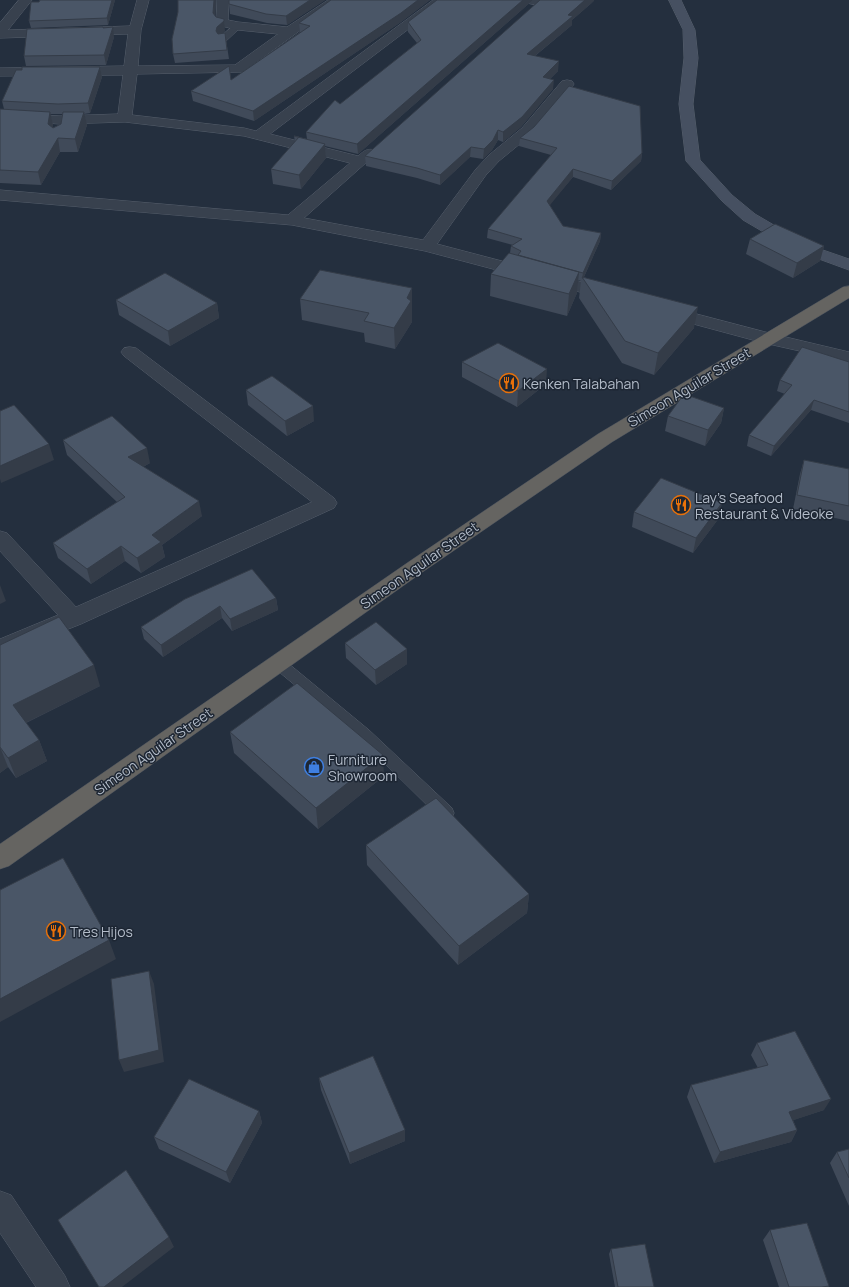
<svg xmlns="http://www.w3.org/2000/svg" width="849" height="1287" viewBox="0 0 849 1287" font-family="Manrope,sans-serif">
<style>
.lines{fill:none;stroke-linecap:round;stroke-linejoin:round}
.service-casing{stroke:#565f6c;stroke-width:1}
.minor-casing{stroke:#565f6c;stroke-width:1}
.secondary-casing{stroke:#565f6c;stroke-width:1}
.trunk-casing{stroke:#434c59;stroke-width:1}
.service{fill:#38414e;fill-rule:evenodd}
.minor{fill:#38414e;fill-rule:evenodd}
.secondary{fill:#465061;fill-rule:evenodd}
.trunk{fill:#656461;fill-rule:evenodd}
.wall{fill:#404a59;fill-rule:evenodd}
.shaded-wall{fill:#343c48}
.building{fill:#4a5667;stroke:#343c48}
.labels{text-anchor:middle;dominant-baseline:central;stroke-width:3;stroke-linejoin:round;paint-order:stroke}
.poi-label{font-size:14px;fill:#b3bcc9;stroke:#1d2633;text-anchor:start}
.street-label{font-size:14px;fill:#b3bcc9;stroke:#1d2633}
</style>
<rect width="100%" height="100%" fill="#242f3e"/>
<g class="lines">
<defs>
<path id="service" d="M 235,24 L 241,24 L 242,26 L 225,42 L 219,42 L 218,40 L 219,38 Z
M 278,658 L 283,659 L 369,730 L 452,808 L 454,813 L 452,818 L 446,820 L 440,818 L 359,738 L 273,667 L 271,663 L 273,659 Z"/>
<path id="minor" d="M 19,0 L 32,0 L 8,30 L 130,26 L 137,0 L 149,0 L 141,30 L 138,66 L 235,65 L 278,34 L 238,30 L 217,25 L 216,22 L 217,0 L 229,0 L 228,20 L 238,22 L 287,27 L 328,0 L 342,0 L 243,72 L 137,74 L 132,115 L 244,128 L 256,131 L 433,0 L 447,0 L 270,134 L 358,156 C 364,151 367,148 375,150 L 377,153 L 304,218 L 423,240 L 476,169 L 489,155 L 522,128 L 562,81 L 567,80 L 572,81 L 574,84 L 572,87 L 532,134 L 499,161 L 486,175 L 437,244 L 616,291 L 618,295 L 616,299 L 610,300 L 425,251 L 292,225 L 0,200 L 0,190 L 288,215 L 350,163 L 244,136 L 125,122 L 60,124 L 0,120 L 0,112 L 60,116 L 118,114 L 123,75 L 0,76 L 0,68 L 124,66 L 128,34 L 0,38 L 0,23 Z
M 525,0 L 545,0 L 546,2 L 544,5 L 540,6 L 527,3 Z
M 666,306 L 773,334 L 849,352 L 849,362 L 764,343 L 660,315 L 657,311 L 660,307 Z
M 130,347 L 136,348 L 334,498 L 337,503 L 334,508 L 81,624 L 0,656 L 0,639 L 58,615 L 0,551 L 0,531 L 7,533 L 76,607 L 312,502 L 124,356 L 121,352 L 124,348 Z
M 0,1191 L 11,1195 L 65,1276 L 70,1287 L 36,1287 L 0,1233 Z"/>
<path id="secondary" d="M 669,0 L 681,0 L 695,30 L 698,58 L 693,104 L 700,160 L 732,195 L 755,214 L 784,231 L 820,249 L 849,259 L 849,270 L 808,255 L 772,237 L 743,220 L 722,201 L 686,161 L 679,104 L 684,58 L 683,30 Z"/>
<path id="trunk" d="M 849,286 L 849,298 L 612,442 L 424,571 L 9,866 L 0,869 L 0,844 L 410,561 L 598,434 L 843,287 Z"/>
</defs>
<!-- service casing -->
<use href="#service" class="service-casing"/>
<!-- minor casing -->
<use href="#minor" class="minor-casing"/>
<!-- secondary casing -->
<use href="#secondary" class="secondary-casing"/>
<!-- trunk casing -->
<use href="#trunk" class="trunk-casing"/>
<!-- service -->
<use href="#service" class="service"/>
<!-- minor -->
<use href="#minor" class="minor"/>
<!-- secondary -->
<use href="#secondary" class="secondary"/>
<!-- trunk -->
<use href="#trunk" class="trunk"/>
</g>
<!-- wall -->
<path class="wall" d="M 40,0 L 115,0 L 108,25 L 31,28 L 29,21 Z
M 178,0 L 216,0 L 215,16 L 225,31 L 222,34 L 225,33 L 229,59 L 175,63 L 173,54 L 178,12 Z
M 325,0 L 287,25 L 267,23 L 230,14 L 229,4 Z
M 331,0 L 430,0 L 401,22 L 254,121 L 193,101 L 191,91 L 231,80 L 300,32 L 299,23 Z
M 437,0 L 533,0 L 358,154 L 325,146 L 326,158 L 301,189 L 273,184 L 271,169 L 295,142 L 294,136 L 307,139 L 306,132 L 417,43 L 408,32 L 408,22 Z
M 594,1 L 572,20 L 572,25 L 535,56 L 558,71 L 550,79 L 553,89 L 521,127 L 503,142 L 498,140 L 492,150 L 483,159 L 470,157 L 440,185 L 417,178 L 366,166 L 365,156 Z
M 103,28 L 114,37 L 106,65 L 26,66 L 24,56 Z
M 100,67 L 102,77 L 90,113 L 84,114 L 87,125 L 78,152 L 60,152 L 41,185 L 0,183 L 0,109 L 4,109 L 2,101 ZM 50,114 L 62,114 L 61,124 L 53,128 L 52,127 L 53,125 Z
M 520,138 L 642,153 L 641,161 L 611,190 L 573,177 L 549,205 L 563,226 L 601,233 L 600,241 L 584,277 L 694,328 L 654,375 L 622,363 L 579,298 L 581,281 L 578,280 L 577,293 L 567,316 L 490,296 L 491,274 L 510,253 L 511,246 L 513,245 L 487,238 L 488,229 L 551,155 L 519,146 Z
M 750,239 L 824,246 L 820,261 L 793,278 L 746,254 Z
M 300,299 L 412,309 L 411,310 L 412,322 L 395,349 L 365,342 L 364,333 L 302,320 Z
M 116,300 L 217,303 L 219,318 L 170,346 L 119,315 Z
M 462,362 L 546,384 L 517,407 L 462,377 Z
M 849,362 L 849,423 L 811,410 L 771,456 L 747,446 L 749,435 L 785,394 L 777,391 L 780,380 Z
M 246,390 L 314,421 L 287,436 L 248,405 Z
M 724,408 L 721,423 L 705,446 L 665,431 L 668,416 Z
M 63,440 L 150,463 L 143,467 L 202,516 L 162,545 L 165,557 L 141,573 L 125,561 L 91,584 L 58,558 L 53,543 L 117,502 L 67,455 Z
M 804,460 L 849,469 L 849,521 L 793,509 L 800,474 Z
M 634,512 L 719,518 L 693,553 L 632,527 Z
M 276,598 L 278,610 L 232,631 L 222,618 L 163,657 L 144,639 L 141,627 L 185,599 Z
M 345,643 L 407,649 L 407,664 L 376,685 L 346,658 Z
M 0,645 L 100,686 L 26,723 L 39,740 L 47,761 L 16,778 L 8,767 L 0,773 Z
M 230,732 L 384,776 L 318,829 L 234,753 Z
M 366,845 L 529,894 L 527,913 L 458,965 L 367,865 Z
M 757,1043 L 824,1110 L 793,1120 L 797,1130 L 791,1142 L 714,1163 L 687,1097 L 691,1085 L 758,1068 L 751,1055 Z
M 319,1078 L 405,1130 L 405,1141 L 350,1164 L 321,1090 Z
M 259,1111 L 262,1123 L 230,1183 L 159,1149 L 154,1137 Z
M 849,1149 L 849,1206 L 830,1163 L 837,1152 Z
M 770,1230 L 829,1286 L 828,1287 L 779,1287 L 763,1240 Z
M 611,1249 L 654,1287 L 615,1287 L 609,1254 Z"/>
<!-- shaded-wall -->
<path class="shaded-wall" d="M 112,0 L 115,0 L 108,25 L 107,18 Z
M 214,0 L 216,0 L 215,22 L 213,13 Z
M 310,0 L 325,0 L 287,25 L 286,16 Z
M 418,0 L 430,0 L 401,22 L 254,121 L 253,111 Z
M 523,0 L 533,0 L 358,154 L 357,144 Z
M 585,0 L 594,0 L 594,1 L 572,20 L 572,25 L 526,63 L 527,54 L 568,15 Z
M 224,21 L 225,31 L 218,37 L 216,31 L 217,27 Z
M 113,27 L 114,37 L 106,65 L 104,55 Z
M 559,61 L 558,71 L 543,86 L 543,77 Z
M 100,67 L 102,77 L 90,113 L 88,103 Z
M 554,80 L 553,89 L 521,127 L 503,142 L 503,132 Z
M 50,112 L 53,125 L 51,138 L 48,124 Z
M 84,112 L 87,125 L 78,152 L 75,139 Z
M 498,130 L 498,140 L 492,150 L 483,159 L 484,149 Z
M 58,138 L 60,152 L 41,185 L 38,172 Z
M 325,144 L 326,158 L 301,189 L 299,175 Z
M 471,147 L 470,157 L 440,185 L 440,175 Z
M 642,153 L 641,161 L 611,190 L 612,181 Z
M 573,169 L 573,177 L 546,210 L 547,201 Z
M 601,233 L 600,241 L 583,279 L 582,278 L 583,273 Z
M 824,246 L 820,261 L 793,278 L 797,263 Z
M 579,272 L 577,293 L 567,316 L 569,294 Z
M 412,288 L 412,322 L 395,349 L 394,328 L 407,298 Z
M 217,303 L 219,318 L 170,346 L 168,331 Z
M 698,307 L 694,328 L 654,375 L 658,353 Z
M 547,369 L 546,384 L 517,407 L 518,391 Z
M 814,400 L 811,410 L 771,456 L 774,446 Z
M 313,406 L 314,421 L 287,436 L 285,421 Z
M 724,408 L 721,423 L 705,446 L 708,430 Z
M 49,444 L 54,460 L 1,483 L 0,479 L 0,466 Z
M 147,448 L 150,463 L 131,473 L 128,457 Z
M 199,501 L 202,516 L 162,545 L 165,557 L 141,573 L 137,558 L 152,535 Z
M 722,503 L 719,518 L 693,553 L 696,538 Z
M 121,546 L 125,561 L 91,584 L 87,569 Z
M 0,585 L 6,601 L 0,604 Z
M 276,598 L 278,610 L 232,631 L 230,619 Z
M 220,606 L 222,618 L 163,657 L 161,645 Z
M 407,649 L 407,664 L 376,685 L 375,670 Z
M 94,665 L 100,686 L 21,725 L 13,705 Z
M 39,740 L 47,761 L 16,778 L 8,758 Z
M 0,747 L 8,767 L 0,773 Z
M 383,755 L 384,776 L 318,829 L 316,808 Z
M 529,894 L 527,913 L 458,965 L 459,946 Z
M 109,940 L 116,959 L 0,1022 L 0,999 Z
M 149,971 L 154,984 L 164,1062 L 124,1072 L 119,1060 Z
M 831,1099 L 824,1110 L 782,1124 L 789,1112 Z
M 259,1111 L 262,1123 L 230,1183 L 226,1172 Z
M 405,1130 L 405,1141 L 350,1164 L 349,1153 Z
M 797,1130 L 791,1142 L 714,1163 L 720,1152 Z
M 169,1237 L 174,1247 L 122,1287 L 104,1287 Z"/>
<!-- building -->
<path class="building" d="M 40,0 L 112,0 L 107,18 L 29,21 L 31,2 L 39,2 Z
M 178,0 L 214,0 L 213,13 L 216,17 L 224,19 L 224,21 L 217,27 L 216,31 L 218,34 L 225,33 L 227,50 L 173,54 L 172,39 L 178,12 Z
M 229,0 L 310,0 L 286,16 L 266,14 L 229,4 Z
M 331,0 L 418,0 L 401,13 L 253,111 L 191,91 L 229,66 L 231,80 L 310,26 L 299,23 Z
M 437,0 L 523,0 L 357,144 L 306,132 L 335,100 L 340,104 L 421,40 L 408,22 Z
M 540,0 L 585,0 L 568,15 L 573,16 L 527,54 L 559,61 L 543,77 L 554,80 L 522,117 L 503,132 L 498,130 L 493,140 L 484,149 L 471,147 L 440,175 L 417,168 L 365,156 Z
M 103,27 L 103,28 L 113,27 L 104,55 L 24,56 L 27,29 Z
M 22,67 L 100,67 L 88,103 L 58,104 L 2,101 L 16,70 L 22,70 Z
M 569,86 L 640,106 L 642,153 L 612,181 L 573,169 L 547,201 L 563,226 L 601,233 L 583,273 L 518,255 L 521,251 L 511,246 L 522,239 L 488,229 L 557,148 L 520,138 L 534,127 Z
M 0,109 L 50,112 L 48,124 L 53,128 L 61,124 L 63,112 L 84,112 L 75,139 L 58,138 L 38,172 L 0,170 Z
M 294,136 L 325,144 L 299,175 L 271,169 L 299,137 Z
M 775,224 L 824,246 L 797,263 L 750,239 Z
M 509,253 L 579,272 L 569,294 L 491,274 Z
M 320,270 L 412,288 L 407,298 L 411,301 L 394,328 L 364,321 L 369,313 L 300,299 Z
M 165,273 L 217,303 L 168,331 L 116,300 Z
M 582,277 L 698,307 L 658,353 L 625,341 Z
M 498,343 L 547,369 L 518,391 L 462,362 Z
M 802,347 L 849,362 L 849,412 L 814,400 L 774,446 L 749,435 L 792,385 L 780,380 Z
M 272,376 L 313,406 L 285,421 L 246,390 Z
M 684,394 L 724,408 L 708,430 L 668,416 Z
M 14,405 L 49,444 L 0,466 L 0,411 Z
M 112,416 L 147,448 L 128,457 L 199,501 L 152,535 L 161,542 L 137,558 L 121,546 L 87,569 L 53,543 L 125,497 L 63,440 Z
M 804,460 L 849,469 L 849,506 L 797,495 Z
M 661,478 L 722,503 L 696,538 L 634,512 Z
M 252,569 L 276,598 L 230,619 L 220,606 L 161,645 L 141,627 L 185,599 Z
M 59,617 L 94,665 L 13,705 L 39,740 L 8,758 L 0,747 L 0,645 Z
M 376,622 L 407,649 L 375,670 L 345,643 Z
M 297,683 L 383,755 L 316,808 L 230,732 Z
M 436,798 L 529,894 L 459,946 L 366,845 Z
M 63,858 L 109,940 L 0,999 L 0,890 Z
M 149,971 L 159,1050 L 119,1060 L 111,979 Z
M 795,1031 L 831,1099 L 789,1112 L 797,1130 L 720,1152 L 691,1085 L 768,1065 L 757,1043 Z
M 373,1056 L 405,1130 L 349,1153 L 319,1078 Z
M 189,1079 L 259,1111 L 226,1172 L 154,1137 Z
M 849,1149 L 849,1178 L 837,1152 Z
M 126,1170 L 169,1237 L 104,1287 L 99,1287 L 58,1220 Z
M 807,1223 L 829,1286 L 822,1287 L 789,1287 L 770,1230 Z
M 645,1244 L 654,1287 L 618,1287 L 611,1249 Z"/>
<!-- icons -->
<defs>
<symbol id="restaurant-ring" viewBox="-11 -11 22 22"><circle r="9.5" fill="#1d2633" stroke="#e8710a" stroke-width="1.5"/><path d="M-5-6h1v4h1v-4h1v4h1v-4h1v5L-1.5 .5V6h-2V.5L-5-1ZM5-6V6H3V1.5H1.5Q1.5-4 5-6Z" fill="#e8710a"/></symbol>
<symbol id="shop-ring" viewBox="-11 -11 22 22"><circle r="9.5" fill="#1d2633" stroke="#3f7fe0" stroke-width="1.5"/><path d="M-5-2.5h2.3a2.7 3.5 0 0 1 5.4 0H5L5.5 6h-11ZM-1.5-2.5h3a1.5 2.3 0 0 0-3 0Z" fill="#3f7fe0"/></symbol>
</defs>
<g fill-rule="evenodd">
<use href="#restaurant-ring" x="498" y="372" width="22" height="22"/>
<use href="#restaurant-ring" x="670" y="494" width="22" height="22"/>
<use href="#shop-ring" x="303" y="756" width="22" height="22"/>
<use href="#restaurant-ring" x="45" y="920" width="22" height="22"/>
</g>
<g class="labels">
<!-- poi labels -->
<g class="poi-label">
<text x="523" y="383">Kenken Talabahan</text>
<text x="695" y="497">Lay's Seafood<tspan x="695" dy="16">Restaurant &amp; Videoke</tspan></text>
<text x="328" y="759">Furniture<tspan x="328" dy="16">Showroom</tspan></text>
<text x="70" y="931">Tres Hijos</text>
</g>
<!-- street labels -->
<g class="street-label">
<text transform="translate(689 387) rotate(-31)">Simeon Aguilar Street</text>
<text transform="translate(419 565) rotate(-35)">Simeon Aguilar Street</text>
<text transform="translate(153 751) rotate(-35)">Simeon Aguilar Street</text>
</g>
</g>
</svg>
